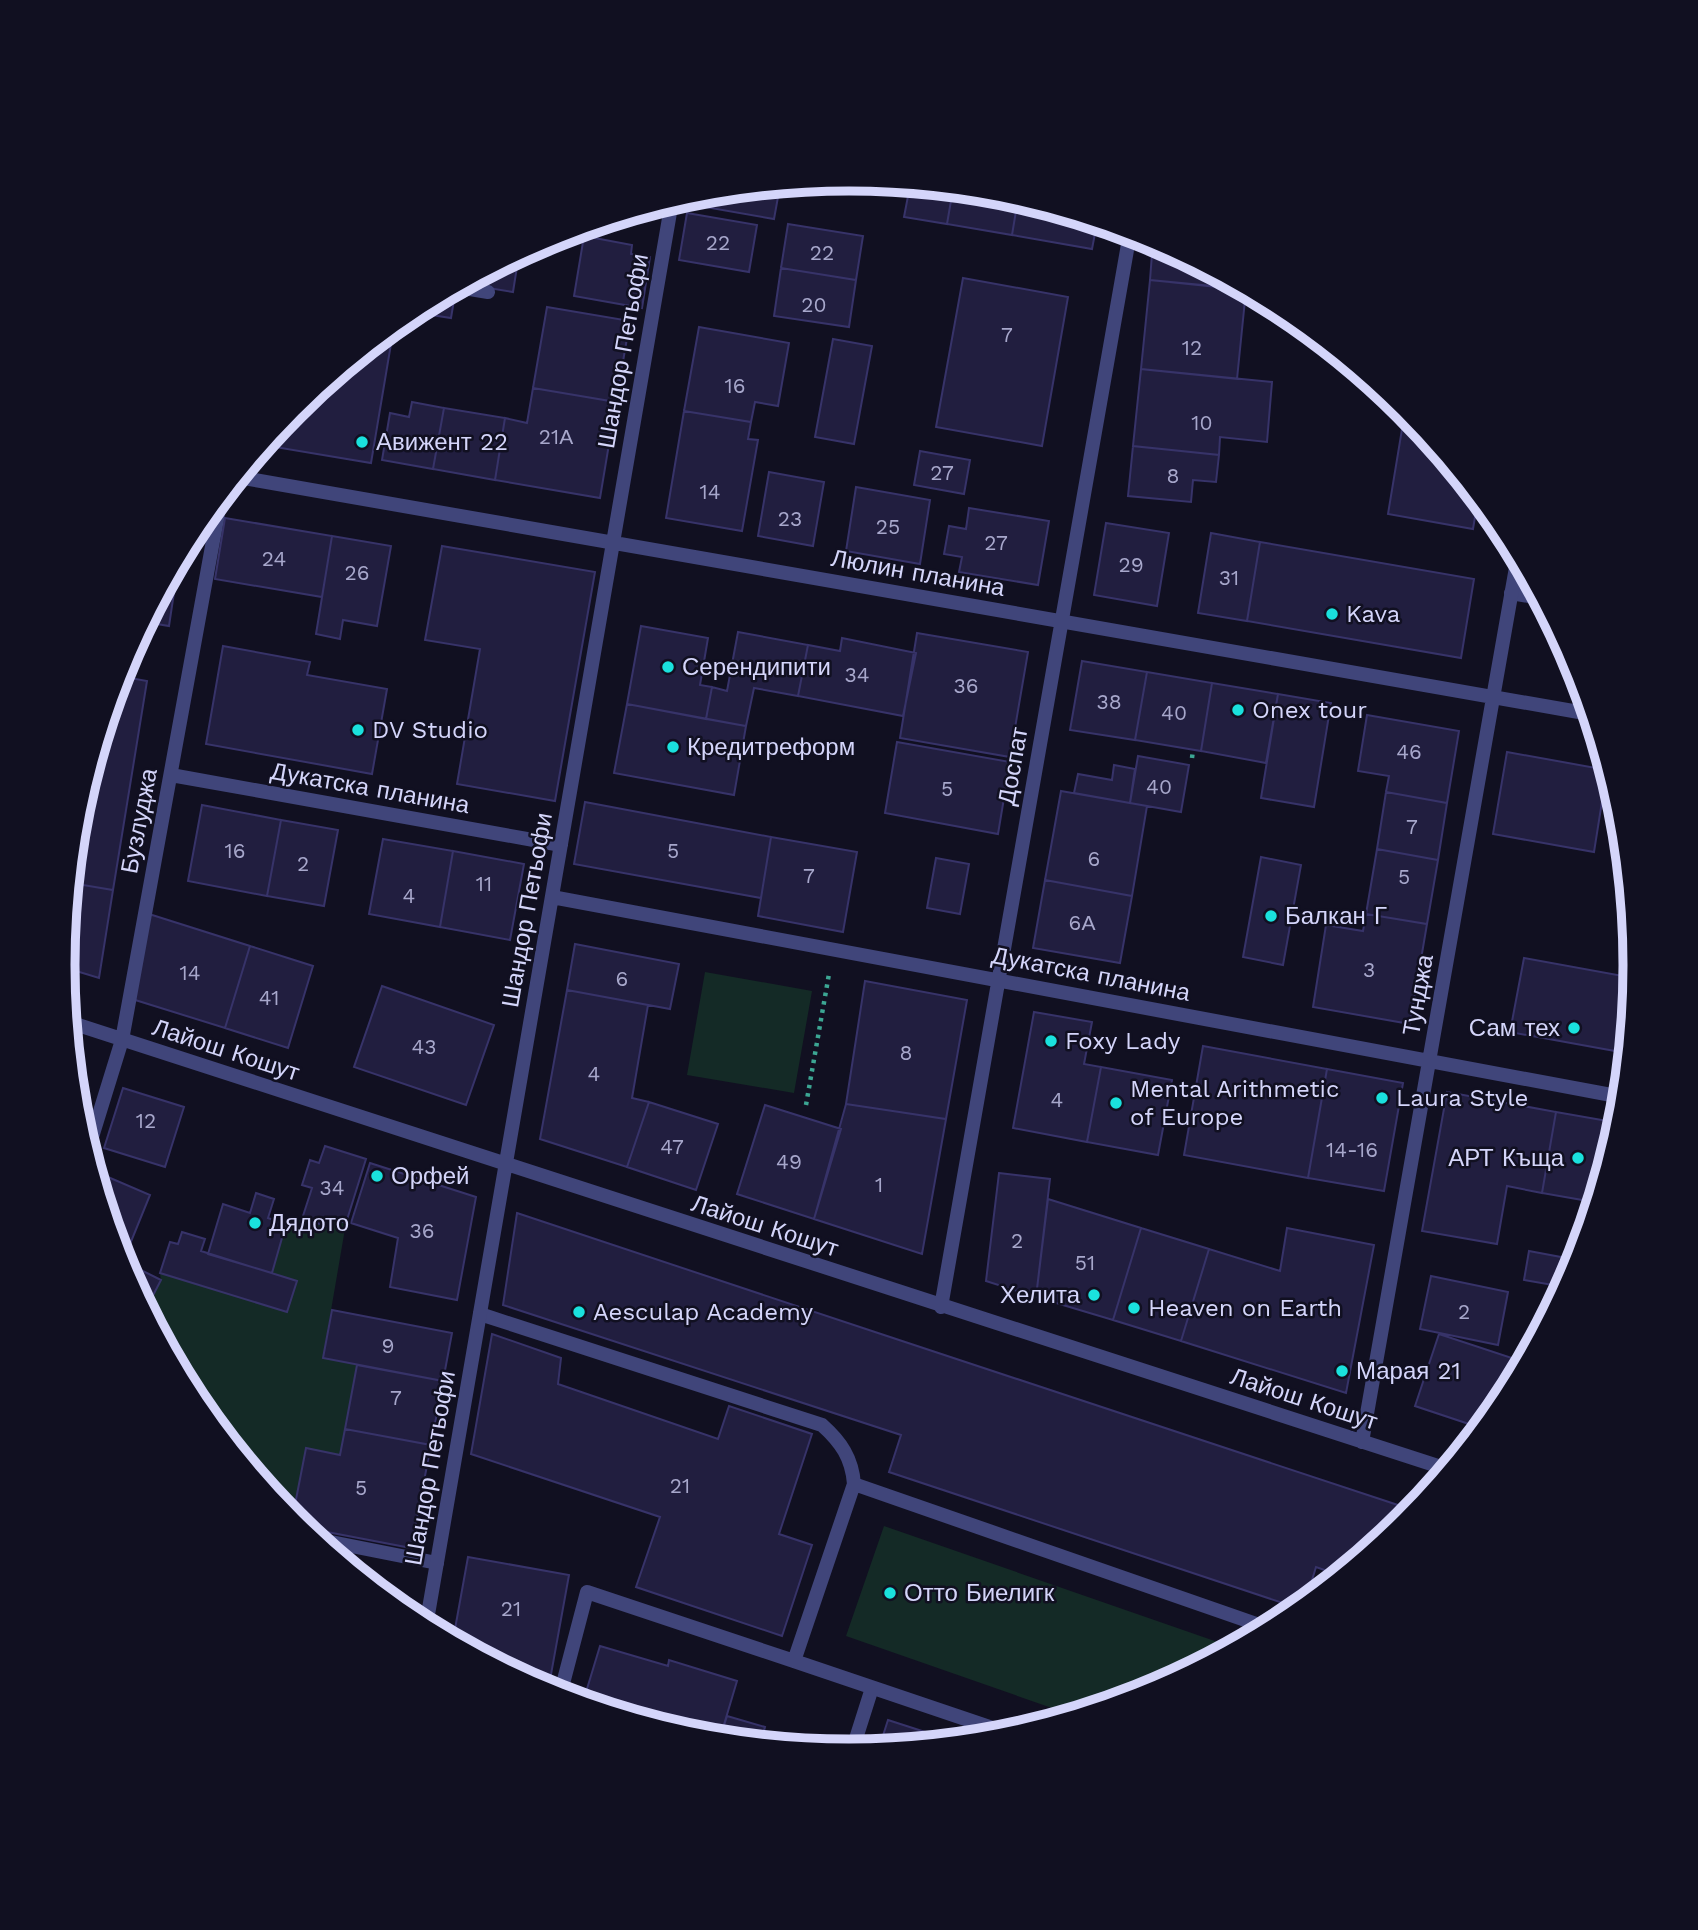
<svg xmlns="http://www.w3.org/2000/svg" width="1698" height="1930" viewBox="0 0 1698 1930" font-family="'Work Sans',sans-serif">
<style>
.green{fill:#142a26}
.building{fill:#211e3f;stroke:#373369;stroke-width:2}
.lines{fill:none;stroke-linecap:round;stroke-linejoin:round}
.path{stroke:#3ca693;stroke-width:4.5;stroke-dasharray:3.5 5;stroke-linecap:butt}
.service{stroke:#40457a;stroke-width:14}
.minor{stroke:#40457a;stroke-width:14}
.poi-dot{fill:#1ae1dd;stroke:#111021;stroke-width:2.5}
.labels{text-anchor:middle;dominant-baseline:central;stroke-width:5;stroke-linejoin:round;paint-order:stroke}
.number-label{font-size:21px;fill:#a7a7cb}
.street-label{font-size:24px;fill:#d4d5fa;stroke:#111021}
.poi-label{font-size:24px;fill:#d4d5fa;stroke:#111021;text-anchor:start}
.rim{fill:none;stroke:#d4d5fa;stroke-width:9}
</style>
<rect width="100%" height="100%" fill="#111021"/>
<!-- green -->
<path class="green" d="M 705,972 L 812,991 L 794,1093 L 687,1075 Z
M 329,1217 L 346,1223 L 323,1357 L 357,1365 L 340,1455 L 306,1448 L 292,1520 L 195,1401 L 146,1309 L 161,1280 L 160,1273 L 297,1281 L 272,1273 L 286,1224 L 302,1219 L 327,1226 Z
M 884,1526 L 1232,1647 L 1149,1691 L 1072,1715 L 846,1636 Z"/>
<!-- building -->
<path class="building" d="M 844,180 L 849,179 L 890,183 L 889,187 Z
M 890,183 L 953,189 L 947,224 L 904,217 L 909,191 L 889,187 Z
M 780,186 L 774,219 L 705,207 L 707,193 Z
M 953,189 L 1018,199 L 1012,235 L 947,224 Z
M 1018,199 L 1097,223 L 1092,249 L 1012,235 Z
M 687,213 L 757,225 L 749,272 L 679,260 Z
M 788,224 L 863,236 L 856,280 L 781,268 Z
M 584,236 L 632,245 L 631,254 L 650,257 L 642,308 L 574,296 Z
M 1153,241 L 1244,289 L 1150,280 Z
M 519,254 L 513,292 L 464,284 Z
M 781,268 L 856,280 L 849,327 L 774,316 Z
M 963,278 L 1068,297 L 1042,446 L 936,427 Z
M 1150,280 L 1246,290 L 1237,379 L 1141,369 Z
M 456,288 L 451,318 L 412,312 Z
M 547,307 L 630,321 L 616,402 L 533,388 Z
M 394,326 L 371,463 L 275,447 L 278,428 L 294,409 Z
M 699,327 L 789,343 L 778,406 L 755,402 L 751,422 L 684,411 Z
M 833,339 L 872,346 L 854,444 L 815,437 Z
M 1141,369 L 1272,382 L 1267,442 L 1220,437 L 1219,455 L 1133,446 Z
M 533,388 L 616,402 L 600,498 L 495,480 L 505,418 L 527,423 Z
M 412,402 L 444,408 L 433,469 L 382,460 L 390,413 L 409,417 Z
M 444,408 L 505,418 L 495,480 L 433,469 Z
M 684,411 L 751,422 L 748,439 L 758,440 L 742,531 L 666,518 Z
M 1405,411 L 1478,499 L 1473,529 L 1388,514 Z
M 1133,446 L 1219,455 L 1216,482 L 1193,480 L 1191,502 L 1128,496 Z
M 920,451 L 970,460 L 964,494 L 914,485 Z
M 769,472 L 824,482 L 813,546 L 758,536 Z
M 856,487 L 930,500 L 920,564 L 846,551 Z
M 969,508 L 1049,521 L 1038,585 L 959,572 L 962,557 L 944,554 L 949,526 L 966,529 Z
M 225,518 L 332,536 L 322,597 L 215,579 Z
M 1106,523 L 1169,533 L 1157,606 L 1094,595 Z
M 1211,533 L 1260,542 L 1247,621 L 1198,613 Z
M 332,536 L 391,546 L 377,626 L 343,620 L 340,639 L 316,634 Z
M 1260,542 L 1474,579 L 1461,658 L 1247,621 Z
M 442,546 L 595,572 L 555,801 L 457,784 L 480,649 L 425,640 Z
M 179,559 L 169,626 L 145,622 Z
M 641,626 L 708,638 L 700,685 L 712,687 L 706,719 L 627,704 Z
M 738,632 L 808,645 L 798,696 L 754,688 L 746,726 L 706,719 L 712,687 L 727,691 Z
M 917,633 L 1028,652 L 1010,757 L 900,738 Z
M 842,638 L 916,653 L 903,716 L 798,696 L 808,645 L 840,651 Z
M 223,646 L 310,662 L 307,675 L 387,689 L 372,774 L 206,744 Z
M 1082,661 L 1147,672 L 1135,740 L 1070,730 Z
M 1147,672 L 1212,683 L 1201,751 L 1135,740 Z
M 119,676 L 147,681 L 113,890 L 71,883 L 78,811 Z
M 1212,683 L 1278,694 L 1266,763 L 1201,751 Z
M 1278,694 L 1331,703 L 1314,807 L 1261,798 Z
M 627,704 L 746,726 L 734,795 L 614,773 Z
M 1367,715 L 1459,731 L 1447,803 L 1386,792 L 1389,776 L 1358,771 Z
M 897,742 L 1010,762 L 998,834 L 885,813 Z
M 1507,752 L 1607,770 L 1594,852 L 1493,834 Z
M 1138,756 L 1189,765 L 1181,812 L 1130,803 Z
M 1114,765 L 1135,769 L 1130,803 L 1074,793 L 1078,774 L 1112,780 Z
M 1061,791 L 1147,806 L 1132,896 L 1045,880 Z
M 1386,792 L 1447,803 L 1438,860 L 1377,849 Z
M 585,802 L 771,837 L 761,898 L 574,864 Z
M 202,805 L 281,820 L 267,896 L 188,881 Z
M 281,820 L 338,830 L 324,906 L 267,896 Z
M 771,837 L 857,852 L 843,932 L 758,916 Z
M 383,839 L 453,851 L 440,927 L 369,914 Z
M 1377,849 L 1438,860 L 1427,924 L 1366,914 Z
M 453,851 L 524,864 L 510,940 L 440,927 Z
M 1261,857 L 1301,865 L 1283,965 L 1243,957 Z
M 936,858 L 969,864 L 960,914 L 927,908 Z
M 1045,880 L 1132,896 L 1120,963 L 1033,948 Z
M 71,883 L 113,890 L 99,978 L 63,967 Z
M 149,914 L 250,946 L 225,1028 L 132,999 Z
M 1366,914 L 1427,924 L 1410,1024 L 1313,1007 L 1326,925 L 1363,931 Z
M 575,944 L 679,964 L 670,1009 L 567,990 Z
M 250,946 L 313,966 L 288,1048 L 225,1028 Z
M 1524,958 L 1634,978 L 1626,1053 L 1510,1032 Z
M 865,981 L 967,1000 L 946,1119 L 846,1104 Z
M 382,986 L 494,1025 L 466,1105 L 354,1067 Z
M 567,990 L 648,1005 L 632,1098 L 649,1102 L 627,1167 L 540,1139 Z
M 1034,1012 L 1092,1022 L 1084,1064 L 1101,1067 L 1087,1142 L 1013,1128 Z
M 1203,1046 L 1327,1069 L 1308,1178 L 1184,1155 Z
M 1101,1067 L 1172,1080 L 1158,1155 L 1087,1142 Z
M 1327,1069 L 1403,1083 L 1384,1191 L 1308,1178 Z
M 123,1088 L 184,1107 L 165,1167 L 104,1148 Z
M 1447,1092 L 1556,1112 L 1542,1193 L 1507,1186 L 1497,1244 L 1422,1231 Z
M 649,1102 L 718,1124 L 696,1190 L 627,1167 Z
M 846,1104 L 946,1119 L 922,1254 L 814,1219 Z
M 765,1105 L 841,1129 L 814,1219 L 737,1194 Z
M 1556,1112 L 1619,1123 L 1594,1202 L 1542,1193 Z
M 325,1146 L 366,1159 L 346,1223 L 329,1217 L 327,1226 L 302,1219 L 312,1188 L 302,1185 L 310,1160 L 319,1163 Z
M 370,1163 L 476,1197 L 457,1300 L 390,1287 L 398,1238 L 351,1223 Z
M 94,1171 L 150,1195 L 126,1254 L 118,1251 Z
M 999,1173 L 1050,1179 L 1036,1297 L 986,1281 Z
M 256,1193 L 274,1199 L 268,1218 L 286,1224 L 272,1273 L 208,1254 L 223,1204 L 250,1213 Z
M 1048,1199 L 1141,1228 L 1113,1320 L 1036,1297 Z
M 517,1213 L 881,1334 L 1413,1510 L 1339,1575 L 1316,1567 L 1305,1603 L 1298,1608 L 889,1472 L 901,1435 L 503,1305 Z
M 1141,1228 L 1209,1249 L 1181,1341 L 1113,1320 Z
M 1287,1228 L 1374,1245 L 1346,1393 L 1181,1341 L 1209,1249 L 1280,1271 Z
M 182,1232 L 205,1239 L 201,1251 L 297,1281 L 287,1312 L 160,1273 L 170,1242 L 178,1244 Z
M 1529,1251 L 1577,1260 L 1564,1287 L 1524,1280 Z
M 121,1260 L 161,1280 L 146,1309 L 123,1265 Z
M 1431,1276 L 1508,1292 L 1498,1345 L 1420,1329 Z
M 332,1310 L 452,1333 L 443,1381 L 323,1358 Z
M 492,1334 L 561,1358 L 558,1384 L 718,1439 L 729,1406 L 812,1434 L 779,1534 L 812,1545 L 782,1636 L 636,1587 L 660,1517 L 471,1454 Z
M 1439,1334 L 1524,1362 L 1502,1402 L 1481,1428 L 1415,1406 Z
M 357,1365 L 443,1381 L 431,1445 L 345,1429 Z
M 345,1429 L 431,1445 L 411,1548 L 301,1527 L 292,1520 L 306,1448 L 340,1455 Z
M 468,1557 L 569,1575 L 548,1691 L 453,1640 Z
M 600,1646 L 668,1666 L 669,1660 L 737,1681 L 720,1738 L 676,1730 L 679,1720 L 636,1706 L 633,1717 L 583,1702 Z
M 727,1716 L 765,1727 L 761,1742 L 720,1738 Z
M 888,1720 L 953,1741 L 879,1748 Z"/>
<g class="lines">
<!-- path -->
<path class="path" d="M 1192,758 L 1193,750
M 806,1105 L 829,974"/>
<!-- service -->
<path class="service" d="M 458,287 L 488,292
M 1511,593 L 1540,598
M 480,1314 L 822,1425 C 841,1442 852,1458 854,1484
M 316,1539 L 437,1563
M 560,1695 L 587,1592 L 794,1661
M 1010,1734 L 794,1661 L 854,1484 L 1268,1628
M 852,1751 L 872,1688"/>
<!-- minor -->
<path class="minor" d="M 238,477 L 1590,714
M 171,775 L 561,845
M 552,897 L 1622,1097
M 69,1022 L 1447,1469
M 88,1150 L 122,1040 L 221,497
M 941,1307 L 1130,233
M 1362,1442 L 1518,556
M 426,1626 L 672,201"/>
</g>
<!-- markers -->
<g class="poi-dot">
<circle cx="362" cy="442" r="7"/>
<circle cx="1332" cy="614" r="7"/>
<circle cx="668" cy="667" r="7"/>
<circle cx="1238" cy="710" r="7"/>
<circle cx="358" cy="730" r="7"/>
<circle cx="673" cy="747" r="7"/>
<circle cx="1271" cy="916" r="7"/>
<circle cx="1574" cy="1028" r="7"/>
<circle cx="1051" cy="1041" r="7"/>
<circle cx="1382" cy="1098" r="7"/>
<circle cx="1116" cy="1103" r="7"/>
<circle cx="1578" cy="1158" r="7"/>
<circle cx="377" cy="1176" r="7"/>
<circle cx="255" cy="1223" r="7"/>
<circle cx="1094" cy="1295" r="7"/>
<circle cx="1134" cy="1308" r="7"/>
<circle cx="579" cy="1312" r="7"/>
<circle cx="1342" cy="1371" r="7"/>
<circle cx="890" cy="1593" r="7"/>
</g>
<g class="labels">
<!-- number labels -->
<g class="number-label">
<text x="718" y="242">22</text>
<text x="822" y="252">22</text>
<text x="814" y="304">20</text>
<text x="1007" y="334">7</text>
<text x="1192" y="347">12</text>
<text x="735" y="385">16</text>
<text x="1202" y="422">10</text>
<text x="556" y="436">21А</text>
<text x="942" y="472">27</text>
<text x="1173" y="475">8</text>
<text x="710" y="491">14</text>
<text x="790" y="518">23</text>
<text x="888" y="526">25</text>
<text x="996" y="542">27</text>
<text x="274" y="558">24</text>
<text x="1131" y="564">29</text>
<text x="357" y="572">26</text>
<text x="1229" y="577">31</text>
<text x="857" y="674">34</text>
<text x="966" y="685">36</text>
<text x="1109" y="701">38</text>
<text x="1174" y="712">40</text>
<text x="1409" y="751">46</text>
<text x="1159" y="786">40</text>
<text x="947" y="788">5</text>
<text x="1412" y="826">7</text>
<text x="235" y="850">16</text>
<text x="673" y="850">5</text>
<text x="1094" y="858">6</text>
<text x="303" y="863">2</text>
<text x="809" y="875">7</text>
<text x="1404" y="876">5</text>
<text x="484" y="883">11</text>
<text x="409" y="895">4</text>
<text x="1082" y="922">6А</text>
<text x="1369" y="969">3</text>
<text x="190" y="972">14</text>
<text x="622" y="978">6</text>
<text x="269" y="997">41</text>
<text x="424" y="1046">43</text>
<text x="906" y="1052">8</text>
<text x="594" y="1073">4</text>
<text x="1057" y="1099">4</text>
<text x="146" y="1120">12</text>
<text x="672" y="1146">47</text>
<text x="1352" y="1149">14-16</text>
<text x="789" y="1161">49</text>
<text x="879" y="1184">1</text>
<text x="332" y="1187">34</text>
<text x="422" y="1230">36</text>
<text x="1017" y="1240">2</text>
<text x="1085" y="1262">51</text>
<text x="1464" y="1311">2</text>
<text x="388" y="1345">9</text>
<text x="396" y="1397">7</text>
<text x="680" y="1485">21</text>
<text x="361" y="1487">5</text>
<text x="511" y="1608">21</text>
</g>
<!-- street labels -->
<g class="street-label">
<text transform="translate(623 351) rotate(-80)">Шандор Петьофи</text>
<text transform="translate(918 573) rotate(10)">Люлин планина</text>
<text transform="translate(1013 766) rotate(-80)">Доспат</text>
<text transform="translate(370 788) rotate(10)">Дукатска планина</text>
<text transform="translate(139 821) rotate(-79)">Бузлуджа</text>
<text transform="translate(527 910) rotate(-80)">Шандор Петьофи</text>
<text transform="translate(1091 974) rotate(11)">Дукатска планина</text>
<text transform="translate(1418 995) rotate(-80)">Тунджа</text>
<text transform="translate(226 1050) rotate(18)">Лайош Кошут</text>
<text transform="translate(765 1226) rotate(18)">Лайош Кошут</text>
<text transform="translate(1304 1399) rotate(18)">Лайош Кошут</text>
<text transform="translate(430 1468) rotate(-80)">Шандор Петьофи</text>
</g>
<!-- poi labels -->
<g class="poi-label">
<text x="376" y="442">Авижент 22</text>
<text x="1346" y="614">Kava</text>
<text x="682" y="667">Серендипити</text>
<text x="1252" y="710">Onex tour</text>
<text x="372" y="730">DV Studio</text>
<text x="687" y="747">Кредитреформ</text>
<text x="1285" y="916">Балкан Г</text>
<text x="1560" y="1028" text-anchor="end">Сам тех</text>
<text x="1065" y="1041">Foxy Lady</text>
<text x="1130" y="1089">Mental Arithmetic<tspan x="1130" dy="28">of Europe</tspan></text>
<text x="1396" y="1098">Laura Style</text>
<text x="1564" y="1158" text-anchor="end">АРТ Къща</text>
<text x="391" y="1176">Орфей</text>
<text x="269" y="1223">Дядото</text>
<text x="1080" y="1295" text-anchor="end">Хелита</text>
<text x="1148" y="1308">Heaven on Earth</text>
<text x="593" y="1312">Aesculap Academy</text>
<text x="1356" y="1371">Марая 21</text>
<text x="904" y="1593">Отто Биелигк</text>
</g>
</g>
<!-- crop -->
<path d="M0 0H1698V1930H0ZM75 965a774 774 0 1 1 1548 0a774 774 0 1 1-1548 0Z" fill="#111021" fill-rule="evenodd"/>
<path class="rim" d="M75 965a774 774 0 1 1 1548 0a774 774 0 1 1-1548 0Z"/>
</svg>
